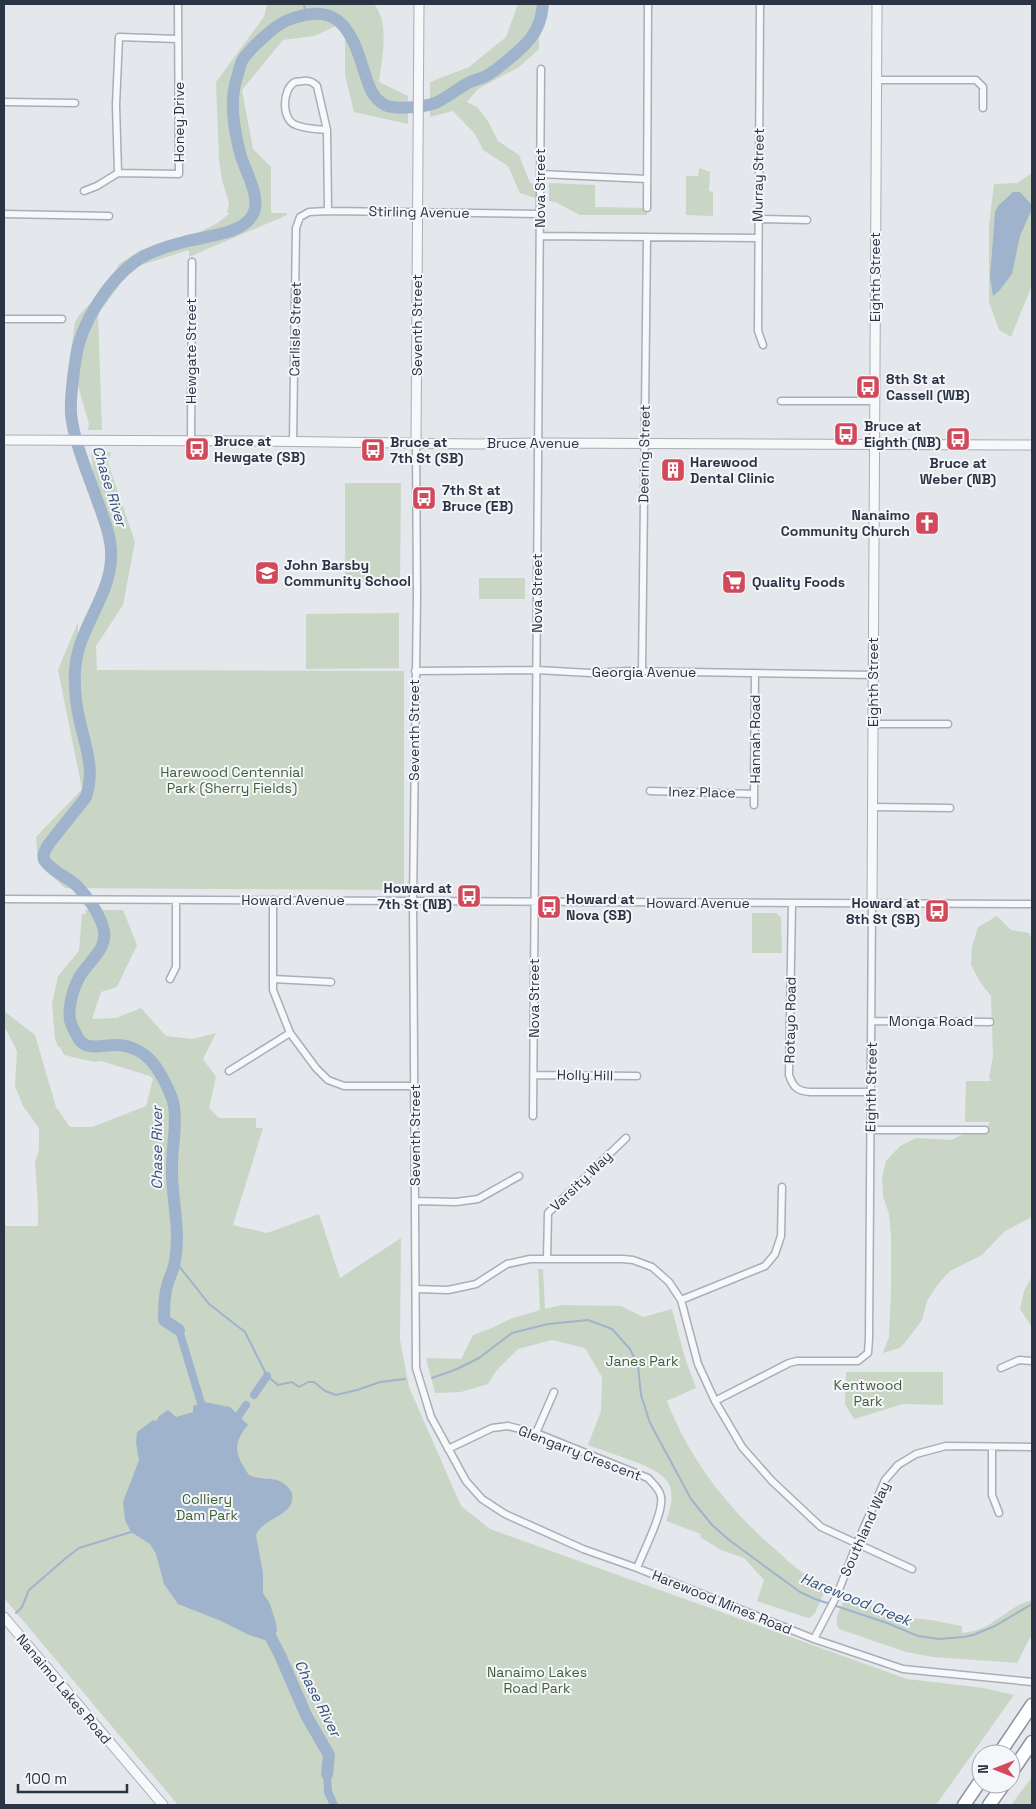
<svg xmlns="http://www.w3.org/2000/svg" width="1036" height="1809" viewBox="0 0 1036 1809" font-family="'Space Grotesk',sans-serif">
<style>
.green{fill:#c9d6c5}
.water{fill:#9fb4cc}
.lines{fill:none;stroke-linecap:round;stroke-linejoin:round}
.stream{stroke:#9fb4cc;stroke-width:2}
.canal{stroke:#9fb4cc;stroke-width:8}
.river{stroke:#9fb4cc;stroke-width:12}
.minor-casing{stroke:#a9aeb7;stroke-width:9}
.tertiary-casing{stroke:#a9aeb7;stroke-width:11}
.motorway-casing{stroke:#8b94a3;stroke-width:15}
.minor{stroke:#f7f8fa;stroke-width:6}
.tertiary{stroke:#f7f8fa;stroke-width:9}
.motorway{stroke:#fff;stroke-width:12}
.labels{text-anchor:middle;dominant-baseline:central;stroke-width:4;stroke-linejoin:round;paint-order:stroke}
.street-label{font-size:14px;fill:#2b3445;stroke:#f4f6f9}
.poi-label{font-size:14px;font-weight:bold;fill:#2b3445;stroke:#f4f6f9;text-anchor:start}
.park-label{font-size:14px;fill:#3f6138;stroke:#f4f6f9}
.water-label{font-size:15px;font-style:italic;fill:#34527a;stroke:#f4f6f9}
</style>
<rect width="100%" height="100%" fill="#e4e7ec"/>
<!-- green -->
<path class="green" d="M 267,4 L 374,4 C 390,23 382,59 379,82 L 408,96 L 408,124 L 354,112 L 345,75 L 345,22 L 314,36 L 283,40 L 242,90 L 253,149 L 271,167 L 271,213 L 287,213 L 287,215 L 189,257 L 189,250 L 132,268 L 98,314 L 102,430 L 88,430 L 89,424 L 70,358 L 75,322 L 80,314 L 104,290 L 119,264 L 141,250 L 189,237 L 216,224 L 230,213 L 227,213 L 229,203 L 222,180 L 219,160 L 216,82 L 264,17 Z
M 518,4 L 539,4 L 539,49 L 519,67 L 478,89 L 467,102 L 477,107 L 488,121 L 498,141 L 519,155 L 530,183 L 538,185 L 538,199 L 520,193 L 508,166 L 483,150 L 475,134 L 453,111 L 430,117 L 430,82 L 469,67 L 506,37 Z
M 699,168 L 710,172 L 709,191 L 713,192 L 713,216 L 686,215 L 686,176 L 698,176 Z
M 1032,173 L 1032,285 L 1011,337 L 999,330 L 989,302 L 989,225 L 994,184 L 1017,183 Z
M 549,183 L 595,185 L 595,207 L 647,208 L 647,215 L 580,215 L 555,202 L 549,201 Z
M 91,452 L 111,452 L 108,463 L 135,542 L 123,605 L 96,646 L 97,670 L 404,671 L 404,890 L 65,888 L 38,863 L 36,837 L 82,789 L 58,670 L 78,622 L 78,636 L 108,578 L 113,540 L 108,518 L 95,492 Z
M 345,483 L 401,483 L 400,582 L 345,582 Z
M 479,578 L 525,578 L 525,599 L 479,599 Z
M 399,613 L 399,668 L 306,669 L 306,614 Z
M 85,910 L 123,910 L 137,945 L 117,987 L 101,992 L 92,1019 L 116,1018 L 141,1008 L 166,1036 L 193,1039 L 216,1033 L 203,1059 L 216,1077 L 209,1108 L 219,1118 L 256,1118 L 256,1128 L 263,1128 L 233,1225 L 267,1233 L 319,1214 L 340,1278 L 401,1238 L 400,1340 L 409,1387 L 461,1506 L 490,1529 L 907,1679 L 984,1688 L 1014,1695 L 936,1805 L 178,1805 L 4,1598 L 5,1226 L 38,1226 L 38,1203 L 35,1162 L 39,1150 L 39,1128 L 23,1106 L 15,1086 L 17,1051 L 4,1026 L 4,1011 L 35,1035 L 56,1107 L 70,1127 L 92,1127 L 146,1106 L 153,1079 L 150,1076 L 101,1061 L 94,1062 L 64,1055 L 60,1047 L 58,1047 L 55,1038 L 52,1004 L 58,976 L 79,951 L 82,914 L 86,914 Z
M 752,913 L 776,913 L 781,917 L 782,953 L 752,953 Z
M 997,916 L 1011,930 L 1029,933 L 1032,939 L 1032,1217 L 1005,1231 L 982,1255 L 950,1271 L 938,1284 L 927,1301 L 922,1320 L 911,1335 L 900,1348 L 883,1353 L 889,1337 L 891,1291 L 891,1234 L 889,1214 L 883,1196 L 882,1178 L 886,1161 L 900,1146 L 916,1138 L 951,1140 L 968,1132 L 985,1130 L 990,1122 L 965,1122 L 966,1081 L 991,1081 L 989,1077 L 993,1056 L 991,996 L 980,982 L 971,965 L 972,947 L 978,927 Z
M 538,1269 L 543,1269 L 545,1309 L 562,1305 L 621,1306 L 643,1317 L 672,1309 L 685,1358 L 696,1388 L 667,1401 C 689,1459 729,1510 777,1551 C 785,1558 794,1567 803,1573 C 810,1577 820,1580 828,1583 L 815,1613 L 810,1618 L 805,1617 L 757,1601 L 764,1580 L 744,1558 L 721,1550 L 700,1537 L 701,1534 L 666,1521 C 680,1483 667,1474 633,1461 C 618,1456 603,1450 588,1445 L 601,1411 L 602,1377 L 585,1348 L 552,1340 L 518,1349 L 496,1371 L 488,1384 L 461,1392 L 435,1393 L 426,1358 L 461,1359 L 473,1335 L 492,1328 L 510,1319 L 540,1310 Z
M 1032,1276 L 1032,1327 L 1020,1309 L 1024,1291 Z
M 846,1372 L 943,1372 L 943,1405 L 903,1404 L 854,1419 L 845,1404 Z
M 846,1596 L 901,1617 L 931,1620 L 962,1626 L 962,1633 C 986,1631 996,1619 1014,1608 C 1020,1604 1026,1602 1032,1600 L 1032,1634 L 1017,1663 L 933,1657 L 906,1652 L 839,1629 C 832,1620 842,1606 846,1596 Z
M 1032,1777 L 1032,1805 L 1011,1805 Z"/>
<!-- water -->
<path class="water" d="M 1013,192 L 1020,192 L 1031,204 L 1031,211 L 1020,236 L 1012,274 L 999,291 L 993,296 L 990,278 L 995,212 L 998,206 Z
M 204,1402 L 230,1407 L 248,1425 C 232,1444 235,1455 249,1475 C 264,1483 280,1472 292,1493 C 296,1517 264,1516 256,1535 L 263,1573 L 263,1593 L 270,1604 L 276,1623 L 277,1631 L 271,1638 L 265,1640 L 249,1635 L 221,1621 L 178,1604 L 164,1584 L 156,1554 L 150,1544 L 131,1532 L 125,1520 L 123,1502 L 139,1460 L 136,1443 L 137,1432 L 153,1420 L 155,1421 L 158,1419 L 158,1417 L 168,1410 L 176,1417 L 193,1412 L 193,1406 Z"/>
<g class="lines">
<!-- stream -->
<path class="stream" d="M 304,4 L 305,15
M 175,1261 L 209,1304 L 245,1332 L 267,1376 L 278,1385 L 292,1382 L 299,1387 L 308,1382 L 314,1382 L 325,1391 L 336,1395 L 357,1390 L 380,1382 L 405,1379
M 432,1378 L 457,1369 L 479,1358 L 512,1333 L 548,1324 L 588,1320 L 612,1329 L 630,1349 L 638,1366 L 641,1395 L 650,1423 L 691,1499 L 712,1525 L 729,1540 L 800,1592 L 815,1599 L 887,1623 L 918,1636 L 939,1639 L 964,1637 L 973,1635 L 995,1626 L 1032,1604
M 16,1613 L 22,1607 L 29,1590 L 66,1558 L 79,1548 L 131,1532"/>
<!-- canal -->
<path class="canal" d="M 179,1330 L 201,1403
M 254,1395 L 267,1376
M 239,1415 L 246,1405
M 327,1774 L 328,1792 L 334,1805"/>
<!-- river -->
<path class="river" d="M 179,1330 L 164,1320 C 164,1308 164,1297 167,1286 C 169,1278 174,1269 175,1261 C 181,1229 171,1198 172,1166 C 172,1146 177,1126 174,1106 C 172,1094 160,1071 152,1062 C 144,1052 131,1046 119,1045 C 102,1044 84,1054 76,1034 C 74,1030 71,1025 70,1020 C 68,1006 73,988 80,976 C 89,961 110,947 103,927 C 99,913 87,896 77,886 C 69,878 48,869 44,859 C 42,854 46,849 48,845 L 86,797 C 95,770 86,748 80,722 C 76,705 74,688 75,671 C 77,627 114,594 111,550 C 110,531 101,512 95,494 C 86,469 74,441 71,414 C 70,395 73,376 76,357 C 81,323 108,281 136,261 C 150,251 168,246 184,242 C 204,236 243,235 253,214 C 262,198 244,169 240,153 C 234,128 229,102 237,77 C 239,72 240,64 243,59 C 251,48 274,26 286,21 C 334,1 350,24 363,68 C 368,82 370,97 385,105 C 396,110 424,107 435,103 C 447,98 457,89 468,83 C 474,80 480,79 486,76 C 497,70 522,49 530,39 C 539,28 542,17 543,4
M 267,1623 L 271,1638 L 280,1655 L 306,1715 L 329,1755 L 327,1774"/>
<defs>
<path id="minor" d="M 760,4 L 758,331 L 763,345
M 877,80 L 976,80 L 983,87 L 983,108
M 4,102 L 75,103
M 327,130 C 317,129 305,129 296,125 C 281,120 282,89 295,82 C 298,81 301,82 303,81 C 309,80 313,82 317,86 L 327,130 L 328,211
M 118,173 L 116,105 L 119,37 L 178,39
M 540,174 L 647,179
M 84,191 L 97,186 L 118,173 L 179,174 L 178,4
M 647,208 L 648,4
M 4,214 L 109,216
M 758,219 L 807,220
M 540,236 L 757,238
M 4,319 L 62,319
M 781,401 L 875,401
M 191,441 L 192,262
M 293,442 L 296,228 L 300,217 L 309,212 L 328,211 L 540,214
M 416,442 L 417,596 L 413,901 L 416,1368 L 431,1417 L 466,1481 L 482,1499 L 505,1514 L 583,1549 L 637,1568 L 814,1639 L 903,1669 L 1032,1682
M 415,671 L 537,670 L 590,673 L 630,671 L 873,675
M 642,672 L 647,237
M 873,724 L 948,724
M 650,791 L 754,794
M 754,805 L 755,673
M 872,807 L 950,808
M 4,899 L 1032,904
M 273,900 L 273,990 L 290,1033 L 316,1068 L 328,1080 L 344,1086 L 414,1086
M 792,903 L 789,1075 C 793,1087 797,1091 810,1092 L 872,1092
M 170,979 L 176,967 L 176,900
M 273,979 L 331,982
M 872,1021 L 990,1022
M 229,1071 L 290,1033
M 534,1075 L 637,1076
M 533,1116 L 541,69
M 870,1130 L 985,1130
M 415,1201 L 456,1202 L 478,1199 L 519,1176
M 547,1259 L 548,1213 L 626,1138
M 416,1289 L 448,1290 L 476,1284 L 507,1264 L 530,1259 L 623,1259 L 633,1260 L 652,1267 L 669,1282 L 681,1300 L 698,1364 L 715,1401 L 742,1447 L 772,1481 L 821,1527 L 912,1569
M 681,1300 L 765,1266 L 775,1254 L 781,1236 L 782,1187
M 1001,1368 L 1019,1360 L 1032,1361
M 715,1401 L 789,1363 L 797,1361 L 858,1361 L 868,1353 L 869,1338 L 872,904
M 536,1433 L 554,1392
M 992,1447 L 992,1495 L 999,1513
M 448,1449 L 492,1428 L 508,1426 L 536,1433 L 648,1478 C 653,1484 660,1489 661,1497 C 664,1512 643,1552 637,1568
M 814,1639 L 837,1595 L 857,1543 L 885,1480 L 898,1465 L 916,1454 L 946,1446 L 1032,1447"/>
<path id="tertiary" d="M 4,440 L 257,441 L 475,444 L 538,443 L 1032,445
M 416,442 L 419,4
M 872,904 L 877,4
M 4,1617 L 163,1805"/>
<path id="motorway" d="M 999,1754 L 1032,1705
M 1011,1773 L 1032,1742
M 964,1805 L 981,1780
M 989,1805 L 1004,1784"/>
</defs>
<!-- minor casing -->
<use href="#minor" class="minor-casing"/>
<!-- tertiary casing -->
<use href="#tertiary" class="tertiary-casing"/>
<!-- motorway casing -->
<use href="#motorway" class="motorway-casing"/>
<!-- minor -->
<use href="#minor" class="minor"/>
<!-- tertiary -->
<use href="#tertiary" class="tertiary"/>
<!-- motorway -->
<use href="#motorway" class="motorway"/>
</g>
<!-- icons -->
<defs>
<symbol id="bus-square" viewBox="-11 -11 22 22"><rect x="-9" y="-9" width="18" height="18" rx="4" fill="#d1495b" stroke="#f4f6f9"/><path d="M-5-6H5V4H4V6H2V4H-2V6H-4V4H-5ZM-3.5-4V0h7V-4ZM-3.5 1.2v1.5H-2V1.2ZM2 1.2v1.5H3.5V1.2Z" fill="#fff"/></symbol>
<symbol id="building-square" viewBox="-11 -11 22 22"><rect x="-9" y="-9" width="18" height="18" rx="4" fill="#d1495b" stroke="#f4f6f9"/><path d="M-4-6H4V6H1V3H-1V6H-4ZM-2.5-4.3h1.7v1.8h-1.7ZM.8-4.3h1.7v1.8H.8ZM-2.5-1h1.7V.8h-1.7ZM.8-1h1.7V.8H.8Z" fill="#fff"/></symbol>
<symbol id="church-square" viewBox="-11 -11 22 22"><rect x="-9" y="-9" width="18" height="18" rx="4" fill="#d1495b" stroke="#f4f6f9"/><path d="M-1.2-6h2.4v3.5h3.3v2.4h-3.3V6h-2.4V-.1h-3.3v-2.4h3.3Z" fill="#fff"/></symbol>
<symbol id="school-square" viewBox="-11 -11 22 22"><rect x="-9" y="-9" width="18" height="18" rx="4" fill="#d1495b" stroke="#f4f6f9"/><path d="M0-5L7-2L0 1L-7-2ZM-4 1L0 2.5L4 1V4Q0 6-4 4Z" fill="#fff"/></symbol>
<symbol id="supermarket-square" viewBox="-11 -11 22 22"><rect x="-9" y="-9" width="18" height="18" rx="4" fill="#d1495b" stroke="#f4f6f9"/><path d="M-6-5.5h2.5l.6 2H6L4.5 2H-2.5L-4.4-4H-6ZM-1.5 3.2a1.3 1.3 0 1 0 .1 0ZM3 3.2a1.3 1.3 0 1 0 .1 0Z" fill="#fff"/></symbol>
</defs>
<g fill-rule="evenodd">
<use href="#bus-square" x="854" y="373" width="28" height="28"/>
<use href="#bus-square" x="832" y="420" width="28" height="28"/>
<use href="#bus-square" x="944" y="425" width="28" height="28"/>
<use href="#bus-square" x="183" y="435" width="28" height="28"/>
<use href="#bus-square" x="359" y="436" width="28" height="28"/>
<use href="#building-square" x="659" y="456" width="28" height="28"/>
<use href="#bus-square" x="410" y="484" width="28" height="28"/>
<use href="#church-square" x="913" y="509" width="28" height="28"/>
<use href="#school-square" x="253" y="559" width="28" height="28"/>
<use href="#supermarket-square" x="720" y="568" width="28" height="28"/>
<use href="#bus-square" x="455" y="882" width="28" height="28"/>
<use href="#bus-square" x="535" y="893" width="28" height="28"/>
<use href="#bus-square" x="923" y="897" width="28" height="28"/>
</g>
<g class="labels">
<!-- street labels -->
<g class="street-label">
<text transform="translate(179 122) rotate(-90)">Honey Drive</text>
<text transform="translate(758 175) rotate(-89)">Murray Street</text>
<text transform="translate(540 188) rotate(-90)">Nova Street</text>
<text transform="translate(419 212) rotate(1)">Stirling Avenue</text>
<text transform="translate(875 277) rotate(-90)">Eighth Street</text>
<text transform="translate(417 325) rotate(-90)">Seventh Street</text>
<text transform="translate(295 329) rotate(-89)">Carlisle Street</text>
<text transform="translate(191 351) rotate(-90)">Hewgate Street</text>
<text x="533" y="443">Bruce Avenue</text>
<text transform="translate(644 454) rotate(-89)">Deering Street</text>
<text transform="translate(537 593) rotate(-90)">Nova Street</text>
<text x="644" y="672">Georgia Avenue</text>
<text transform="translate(873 682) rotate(-90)">Eighth Street</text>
<text transform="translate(414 730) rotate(-90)">Seventh Street</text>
<text transform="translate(755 739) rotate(-90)">Hannah Road</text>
<text transform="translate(702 792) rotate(1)">Inez Place</text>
<text x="293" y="900">Howard Avenue</text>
<text x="698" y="903">Howard Avenue</text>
<text transform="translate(534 998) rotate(-90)">Nova Street</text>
<text transform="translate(790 1020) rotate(-89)">Rotayo Road</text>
<text x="931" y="1021">Monga Road</text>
<text transform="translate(585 1075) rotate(1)">Holly Hill</text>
<text transform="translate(871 1087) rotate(-89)">Eighth Street</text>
<text transform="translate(415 1135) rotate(-90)">Seventh Street</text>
<text transform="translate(581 1181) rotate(-44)">Varsity Way</text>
<text transform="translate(580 1453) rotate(21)">Glengarry Crescent</text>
<text transform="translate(865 1529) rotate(-66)">Southland Way</text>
<text transform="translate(722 1602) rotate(22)">Harewood Mines Road</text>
<text transform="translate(64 1689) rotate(50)">Nanaimo Lakes Road</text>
</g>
<!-- poi labels -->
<g class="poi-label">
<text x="886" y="379">8th St at<tspan x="886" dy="16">Cassell (WB)</tspan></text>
<text x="864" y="426">Bruce at<tspan x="864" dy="16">Eighth (NB)</tspan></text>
<text x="214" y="441">Bruce at<tspan x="214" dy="16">Hewgate (SB)</tspan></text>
<text x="390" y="442">Bruce at<tspan x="390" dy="16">7th St (SB)</tspan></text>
<text x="690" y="462">Harewood<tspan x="690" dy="16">Dental Clinic</tspan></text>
<text x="958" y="463" text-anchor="middle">Bruce at<tspan x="958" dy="16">Weber (NB)</tspan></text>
<text x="442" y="490">7th St at<tspan x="442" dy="16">Bruce (EB)</tspan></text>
<text x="910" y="515" text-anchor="end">Nanaimo<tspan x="910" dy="16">Community Church</tspan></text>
<text x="284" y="565">John Barsby<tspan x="284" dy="16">Community School</tspan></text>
<text x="752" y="582">Quality Foods</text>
<text x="452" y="888" text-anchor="end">Howard at<tspan x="452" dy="16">7th St (NB)</tspan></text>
<text x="566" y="899">Howard at<tspan x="566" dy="16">Nova (SB)</tspan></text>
<text x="920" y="903" text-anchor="end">Howard at<tspan x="920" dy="16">8th St (SB)</tspan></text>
</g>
<!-- park labels -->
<g class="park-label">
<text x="232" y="772">Harewood Centennial<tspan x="232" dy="16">Park (Sherry Fields)</tspan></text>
<text x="642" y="1361">Janes Park</text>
<text x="868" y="1385">Kentwood<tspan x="868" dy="16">Park</tspan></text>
<text x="207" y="1499">Colliery<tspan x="207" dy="16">Dam Park</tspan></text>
<text x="537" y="1672">Nanaimo Lakes<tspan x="537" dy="16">Road Park</tspan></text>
</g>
<!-- water labels -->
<g class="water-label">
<text transform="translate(110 486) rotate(73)">Chase River</text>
<text transform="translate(156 1148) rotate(-90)">Chase River</text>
<text transform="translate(856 1599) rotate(22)">Harewood Creek</text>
<text transform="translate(318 1698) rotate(63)">Chase River</text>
</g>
</g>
<!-- border -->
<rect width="1036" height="1809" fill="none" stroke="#2b3445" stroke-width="10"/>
<!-- north arrow -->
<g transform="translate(996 1769) rotate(270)"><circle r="24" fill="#f4f6f9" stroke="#a4a8b1"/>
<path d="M0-4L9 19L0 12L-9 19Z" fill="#d1495b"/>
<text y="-8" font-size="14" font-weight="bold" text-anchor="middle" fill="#2b3445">N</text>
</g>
<!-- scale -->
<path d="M18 1784v8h109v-8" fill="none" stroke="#2b3445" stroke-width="2.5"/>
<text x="25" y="1784" font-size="15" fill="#2b3445" stroke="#f4f6f9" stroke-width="4" paint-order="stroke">100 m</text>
</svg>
